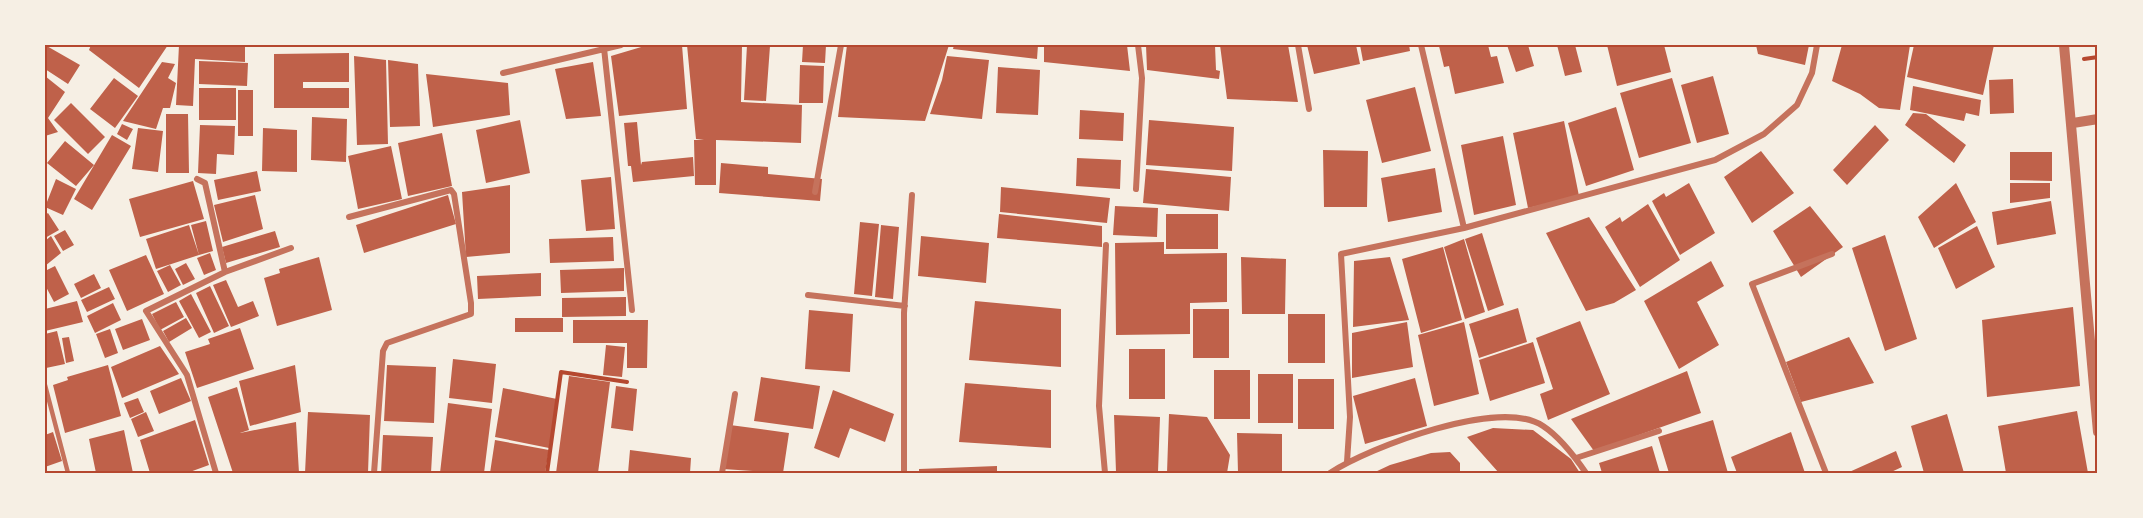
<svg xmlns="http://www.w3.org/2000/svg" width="2143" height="518" viewBox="0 0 2143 518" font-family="Figtree,sans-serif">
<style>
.building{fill:#bf614a}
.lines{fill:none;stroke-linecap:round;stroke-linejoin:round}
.path{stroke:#b5482f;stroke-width:4}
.service{stroke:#c5725c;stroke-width:4.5}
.minor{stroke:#c5725c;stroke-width:6}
.tertiary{stroke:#c5725c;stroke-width:10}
.neatline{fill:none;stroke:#b5482f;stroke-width:2}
</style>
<rect width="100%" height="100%" fill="#f6efe4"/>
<!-- building -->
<path class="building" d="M 45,45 L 80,65 L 68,84 L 45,69 Z
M 91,45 L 168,45 L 139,88 L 89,50 Z
M 179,45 L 245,45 L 245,62 L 195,59 L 193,106 L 176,105 Z
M 648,45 L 682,45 L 687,109 L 619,116 L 611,56 Z
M 687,45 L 742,45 L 741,102 L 802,105 L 801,143 L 716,140 L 716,185 L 695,185 L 694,140 L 704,140 L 696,139 Z
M 747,45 L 770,46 L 766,101 L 744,100 Z
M 803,45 L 826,45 L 825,63 L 802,62 Z
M 847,45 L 949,45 L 925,121 L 838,117 Z
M 954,45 L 1038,45 L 1037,59 L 953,49 Z
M 1044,45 L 1127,45 L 1130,71 L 1044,62 Z
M 1146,45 L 1215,45 L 1216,70 L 1220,71 L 1219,79 L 1147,70 Z
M 1220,45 L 1288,45 L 1298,102 L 1227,99 Z
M 1307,45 L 1356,45 L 1360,64 L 1314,74 Z
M 1360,45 L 1409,45 L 1410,51 L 1363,61 Z
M 1445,45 L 1488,45 L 1491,57 L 1497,56 L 1504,83 L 1455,94 L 1449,66 L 1444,67 L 1439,46 Z
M 1507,45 L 1528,45 L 1534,66 L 1516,72 Z
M 1557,45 L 1575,45 L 1582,72 L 1565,76 Z
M 1607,45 L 1664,45 L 1671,72 L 1617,86 Z
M 1756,45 L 1809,45 L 1805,65 L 1758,54 Z
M 1842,45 L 1910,45 L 1900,110 L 1879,108 L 1860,94 L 1832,81 Z
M 1914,45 L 1994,45 L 1983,95 L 1907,77 Z
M 349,53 L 349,82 L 303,82 L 303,88 L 349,88 L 349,108 L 274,108 L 274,54 Z
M 354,56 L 386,60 L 388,144 L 357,145 Z
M 947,56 L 989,60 L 982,119 L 930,114 L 942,80 Z
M 388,60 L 418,64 L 420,126 L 390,127 Z
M 199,61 L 248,63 L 247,86 L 199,84 Z
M 162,62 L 175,64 L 168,78 L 176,83 L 170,108 L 163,108 L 156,129 L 123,121 Z
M 593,62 L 601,116 L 566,119 L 555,69 Z
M 800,65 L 824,66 L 823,103 L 799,103 Z
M 998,67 L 1040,70 L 1038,115 L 996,113 Z
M 426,74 L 508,83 L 510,115 L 433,127 Z
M 45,76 L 65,92 L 48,118 L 58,132 L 45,136 Z
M 1713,76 L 1729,134 L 1697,143 L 1681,85 Z
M 114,78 L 138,96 L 115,128 L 90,109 Z
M 1672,78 L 1691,143 L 1639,158 L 1620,93 Z
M 2013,79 L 2014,113 L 1990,114 L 1989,80 Z
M 1913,86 L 1981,100 L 1979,116 L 1966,113 L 1964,121 L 1910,110 Z
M 1415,87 L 1431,151 L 1382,163 L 1366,100 Z
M 199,88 L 236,88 L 236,120 L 199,120 Z
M 238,90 L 253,90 L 253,136 L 238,136 Z
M 71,103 L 105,137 L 88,154 L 54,120 Z
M 1616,107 L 1634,170 L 1586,186 L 1568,123 Z
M 1080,110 L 1124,113 L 1123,141 L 1079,139 Z
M 1913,113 L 1926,114 L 1966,145 L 1954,163 L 1905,125 Z
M 166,114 L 188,114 L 189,173 L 166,173 Z
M 312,117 L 347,119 L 346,162 L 311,160 Z
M 520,120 L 530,173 L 486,183 L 476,130 Z
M 1149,120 L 1234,127 L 1232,171 L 1146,165 Z
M 1564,121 L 1579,196 L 1528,208 L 1513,133 Z
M 637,122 L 641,165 L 642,162 L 693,157 L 694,176 L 633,182 L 631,166 L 628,166 L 624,123 Z
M 122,124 L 133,129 L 127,140 L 117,134 Z
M 200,125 L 235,126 L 234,155 L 217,154 L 216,174 L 198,173 Z
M 1875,125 L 1889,140 L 1847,185 L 1833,170 Z
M 138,128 L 163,131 L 158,172 L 132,169 Z
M 263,128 L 297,130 L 297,172 L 262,171 Z
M 442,133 L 452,186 L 408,196 L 398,143 Z
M 112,135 L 131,146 L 92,210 L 74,199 Z
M 1503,136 L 1516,205 L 1474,215 L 1461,145 Z
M 65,141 L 94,165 L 76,186 L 47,163 Z
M 391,146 L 402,199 L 358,209 L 348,156 Z
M 1323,150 L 1368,151 L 1367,207 L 1324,207 Z
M 1761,151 L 1794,193 L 1752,223 L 1724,177 Z
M 2010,152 L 2052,152 L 2052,181 L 2010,180 Z
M 1077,158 L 1121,160 L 1120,189 L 1076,186 Z
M 721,163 L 768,167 L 768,174 L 822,179 L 820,201 L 719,193 Z
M 1435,168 L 1442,212 L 1388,222 L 1381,178 Z
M 1146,169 L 1231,177 L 1229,211 L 1143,203 Z
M 257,171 L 261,191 L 218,200 L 214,180 Z
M 611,177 L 615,229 L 586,231 L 581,180 Z
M 56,179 L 76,189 L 63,215 L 45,207 Z
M 193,181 L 204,219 L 140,237 L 129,199 Z
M 1689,183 L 1715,233 L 1680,255 L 1652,201 L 1664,193 L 1666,197 Z
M 1956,183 L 1976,222 L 1934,248 L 1918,217 Z
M 2010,183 L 2050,183 L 2050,198 L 2010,203 Z
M 510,185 L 510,253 L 466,257 L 462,192 Z
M 1001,187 L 1110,198 L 1107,223 L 1000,212 Z
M 255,195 L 263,229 L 223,242 L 214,205 Z
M 448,195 L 456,224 L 364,253 L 356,225 Z
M 2051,201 L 2056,234 L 1997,245 L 1992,212 Z
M 1648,204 L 1680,260 L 1640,287 L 1605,227 L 1620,217 L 1622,222 Z
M 1115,206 L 1158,208 L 1157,237 L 1113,235 Z
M 1810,206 L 1843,247 L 1801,277 L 1773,231 Z
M 48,213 L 59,230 L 45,238 L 45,215 Z
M 999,214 L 1102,226 L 1102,247 L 997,238 Z
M 1166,214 L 1218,214 L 1218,249 L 1166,249 Z
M 1589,217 L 1636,290 L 1614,303 L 1586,311 L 1546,233 Z
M 206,221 L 213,251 L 199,255 L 191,225 Z
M 860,222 L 879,224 L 872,296 L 854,294 Z
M 189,225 L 199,255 L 156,269 L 146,239 Z
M 881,225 L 899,227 L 893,299 L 875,297 Z
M 1977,226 L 1995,267 L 1956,289 L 1938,248 Z
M 65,230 L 74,245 L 63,251 L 54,236 Z
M 275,231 L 280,247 L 226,263 L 222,247 Z
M 1482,233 L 1504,305 L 1488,311 L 1465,239 Z
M 1885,235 L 1917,339 L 1885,351 L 1852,248 Z
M 51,236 L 61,253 L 45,266 L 45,241 Z
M 921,236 L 989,243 L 986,283 L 918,276 Z
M 613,237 L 614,261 L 550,263 L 549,239 Z
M 1464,239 L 1485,312 L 1465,319 L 1444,247 Z
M 1164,242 L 1164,254 L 1227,253 L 1227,302 L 1190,303 L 1190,334 L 1116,335 L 1115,243 Z
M 1443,247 L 1462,320 L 1421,333 L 1402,259 Z
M 210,253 L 216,270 L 204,275 L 197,258 Z
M 146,255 L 164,294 L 127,311 L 109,270 Z
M 319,257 L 332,310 L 277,326 L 264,278 L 280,273 L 279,269 Z
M 1241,257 L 1286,259 L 1285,314 L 1242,314 Z
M 1390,257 L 1409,320 L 1353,327 L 1354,261 Z
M 1711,261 L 1724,286 L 1697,302 L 1719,345 L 1679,369 L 1644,301 Z
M 186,263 L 195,279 L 183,285 L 175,269 Z
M 170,265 L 181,285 L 168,292 L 157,271 Z
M 55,266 L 69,294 L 54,302 L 45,285 L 45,271 Z
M 624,268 L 624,291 L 561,293 L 560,270 Z
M 541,273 L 541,296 L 478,299 L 477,276 Z
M 94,274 L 101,288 L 81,298 L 74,284 Z
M 226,280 L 238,307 L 253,301 L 259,316 L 231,327 L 213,285 Z
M 210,286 L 229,326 L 214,333 L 196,293 Z
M 109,287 L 115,299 L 87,312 L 81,300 Z
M 191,294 L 211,332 L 199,338 L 179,301 Z
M 626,297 L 626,316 L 562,317 L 562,298 Z
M 77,301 L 83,322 L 45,331 L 45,309 Z
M 975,301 L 1061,309 L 1061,367 L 969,360 Z
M 176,302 L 184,317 L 160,330 L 152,314 Z
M 113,303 L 121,320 L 95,333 L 87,316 Z
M 2073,307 L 2080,386 L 1987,397 L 1982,320 Z
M 1518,308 L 1527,342 L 1479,358 L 1469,324 Z
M 1193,309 L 1229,309 L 1229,358 L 1193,358 Z
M 809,310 L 853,314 L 850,372 L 805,369 Z
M 1288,314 L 1325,314 L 1325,363 L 1288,363 Z
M 186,318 L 192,328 L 169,342 L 163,331 Z
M 515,318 L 563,318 L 563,332 L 515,332 Z
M 142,319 L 150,340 L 123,350 L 115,329 Z
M 573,320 L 648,320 L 647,368 L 627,368 L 627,343 L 573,343 Z
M 1580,321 L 1610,394 L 1548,420 L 1540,394 L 1553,389 L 1536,338 Z
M 1407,322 L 1413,367 L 1352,378 L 1352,333 Z
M 1464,322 L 1479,394 L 1434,406 L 1418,335 Z
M 240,328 L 254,369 L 197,388 L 185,352 L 210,344 L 208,339 Z
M 110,329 L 118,353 L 105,358 L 96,334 Z
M 57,331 L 65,364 L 46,368 L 45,334 Z
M 69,337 L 74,361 L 66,363 L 62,338 Z
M 1849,337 L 1874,383 L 1801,402 L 1786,362 Z
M 1533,342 L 1545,383 L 1490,401 L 1479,360 Z
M 606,345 L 625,347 L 622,377 L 603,375 Z
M 160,346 L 179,374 L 122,398 L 111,367 Z
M 1129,349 L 1165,349 L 1165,399 L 1129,399 Z
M 453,359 L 496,364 L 492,403 L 449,398 Z
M 108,365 L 121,416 L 65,433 L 53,385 L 68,380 L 67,377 Z
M 295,365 L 301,412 L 250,426 L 239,381 Z
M 387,365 L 436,367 L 434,423 L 384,421 Z
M 1214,370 L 1250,370 L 1250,419 L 1214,419 Z
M 1687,371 L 1701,413 L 1594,451 L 1571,419 Z
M 1258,374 L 1293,374 L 1293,423 L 1258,423 Z
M 569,376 L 610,382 L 598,473 L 556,473 Z
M 761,377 L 820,386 L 813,429 L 754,421 Z
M 181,378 L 191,401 L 159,414 L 150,391 Z
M 1415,378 L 1427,426 L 1365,444 L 1353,396 Z
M 1298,379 L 1334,379 L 1334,429 L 1298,429 Z
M 965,383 L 1051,390 L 1051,448 L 959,442 Z
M 616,386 L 637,389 L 633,431 L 611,428 Z
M 237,387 L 249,430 L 240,433 L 296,422 L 299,473 L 233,473 L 208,397 Z
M 503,388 L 557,399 L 549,448 L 495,437 Z
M 833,390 L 894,414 L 885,442 L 850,428 L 839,458 L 814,448 Z
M 138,398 L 144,412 L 130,418 L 124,403 Z
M 448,403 L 492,409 L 484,473 L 440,473 Z
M 2077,411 L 2088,473 L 2006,473 L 1998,426 Z
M 146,412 L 154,431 L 138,437 L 131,419 Z
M 308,412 L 370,415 L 368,473 L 305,473 Z
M 1169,414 L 1207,417 L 1230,455 L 1227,473 L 1167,473 Z
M 1947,414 L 1964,473 L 1924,473 L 1911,426 Z
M 1114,415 L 1160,417 L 1158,472 L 1116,472 Z
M 195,420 L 209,465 L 187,473 L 150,473 L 140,440 Z
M 1713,420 L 1728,473 L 1669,473 L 1658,437 Z
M 730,425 L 789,433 L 783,473 L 723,469 Z
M 1493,428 L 1533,430 L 1571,459 L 1580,473 L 1499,473 L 1467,437 Z
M 124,430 L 133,473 L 96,473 L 89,439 Z
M 53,432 L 62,461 L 45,467 L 45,435 Z
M 1791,432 L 1805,473 L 1737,473 L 1731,457 Z
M 1237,433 L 1282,434 L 1282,473 L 1238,473 Z
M 383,435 L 433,437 L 431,473 L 381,473 Z
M 495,440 L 549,450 L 545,473 L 490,473 Z
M 1652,446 L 1660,473 L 1602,473 L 1599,463 Z
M 630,450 L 691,458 L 690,473 L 628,473 Z
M 1896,451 L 1902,467 L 1889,473 L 1847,473 Z
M 1450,452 L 1460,463 L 1460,473 L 1373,473 L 1390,465 L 1431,453 Z
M 997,466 L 997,473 L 919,473 L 919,469 Z"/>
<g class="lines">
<!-- path -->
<path class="path" d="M 2084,59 L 2098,57
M 547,473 L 561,372 L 627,382"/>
<!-- service -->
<path class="service" d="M 45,385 L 68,473"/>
<!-- minor -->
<path class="minor" d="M 1298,45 L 1309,109
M 604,48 L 632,310
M 503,73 L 621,45
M 197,179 L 205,183 L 225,272
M 1136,189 L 1142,78 L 1138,45
M 815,192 L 841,45
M 349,217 L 451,190 L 454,194 L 471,303 L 471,314 L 387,343 L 383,351 L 374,473
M 1464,228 L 1715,160 L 1764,134 L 1797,105 L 1812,73 L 1817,45
M 808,295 L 905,306
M 1576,458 L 1659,431
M 1347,462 L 1350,417 L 1341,254 L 1464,228 L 1421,45
M 216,473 L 187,375 L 146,311 L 225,272 L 291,248
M 722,473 L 735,394
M 904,473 L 904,313 L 912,195
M 1105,473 L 1099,406 L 1106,245
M 1330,473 C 1370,447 1500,397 1543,426 C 1560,437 1575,457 1586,473
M 1826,473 L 1752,284 L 1832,254"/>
<!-- tertiary -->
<path class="tertiary" d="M 2064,45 L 2098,432
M 2073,123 L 2098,119"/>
</g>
<!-- border -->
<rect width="2143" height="518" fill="none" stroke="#f6efe4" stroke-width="93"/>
<rect x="46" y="46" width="2050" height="426" class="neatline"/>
</svg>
